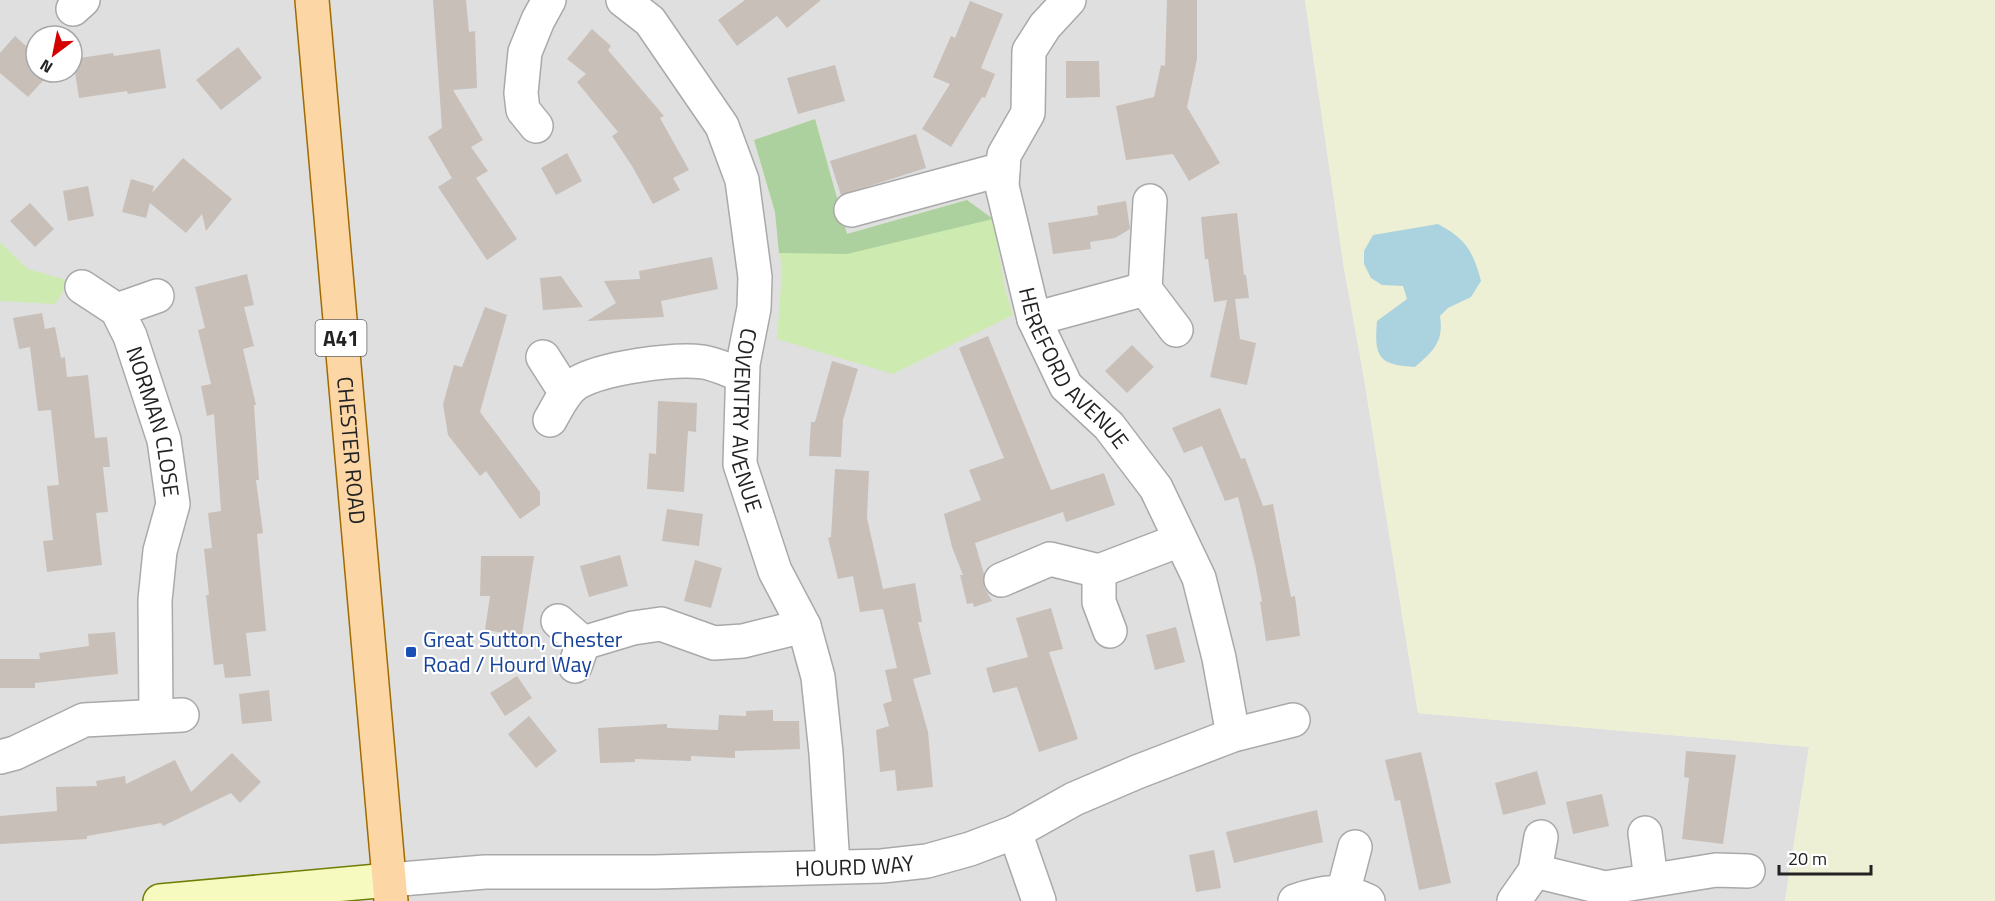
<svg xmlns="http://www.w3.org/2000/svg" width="1995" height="901" viewBox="0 0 1995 901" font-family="'Titillium Web',sans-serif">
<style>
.residential{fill:#e0dfdf;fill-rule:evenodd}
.farmland{fill:#eef0d5}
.grass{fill:#cdebb0}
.forest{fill:#add19e}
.water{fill:#aad3df}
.building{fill:#c7bfb8}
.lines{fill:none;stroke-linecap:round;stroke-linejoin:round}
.street-casing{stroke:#a9a9a9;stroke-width:36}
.secondary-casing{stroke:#707d05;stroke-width:36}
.primary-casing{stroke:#a06b00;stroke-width:36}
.street{stroke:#fff;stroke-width:33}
.secondary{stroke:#f7fabf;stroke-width:33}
.primary{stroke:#fcd6a4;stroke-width:33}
.transit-dot{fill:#1a4fb4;stroke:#fff;stroke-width:2}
.labels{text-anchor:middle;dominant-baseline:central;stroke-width:4.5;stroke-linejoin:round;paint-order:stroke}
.shield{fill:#fff;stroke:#646464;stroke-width:1.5}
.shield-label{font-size:21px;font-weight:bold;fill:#222}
.street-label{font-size:22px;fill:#222;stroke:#fff}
.transit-label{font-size:22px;fill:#164399;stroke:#fff;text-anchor:start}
</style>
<rect width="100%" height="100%" fill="#f2efe9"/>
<!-- residential -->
<path class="residential" d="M 0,0 L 1305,0 L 1344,268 L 1363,372 L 1418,713 L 1809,747 L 1785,901 L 0,901 ZM 36,36 L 72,36 L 72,72 L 36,72 Z"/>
<!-- farmland -->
<path class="farmland" d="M 1305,0 L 1995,0 L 1995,901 L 1785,901 L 1809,747 L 1418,713 L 1363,372 L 1344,268 Z"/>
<!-- grass -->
<path class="grass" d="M 815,119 L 847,234 L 967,200 L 993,219 L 1005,289 L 1013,315 L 893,374 L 777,339 L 782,272 L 775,212 L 754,140 Z
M 0,242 L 28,269 L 70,281 L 55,304 L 0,301 Z"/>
<!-- forest -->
<path class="forest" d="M 815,119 L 847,234 L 967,200 L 993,219 L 847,254 L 779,253 L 775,212 L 754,140 Z"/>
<!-- water -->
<path class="water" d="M 1438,224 C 1466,239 1473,251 1481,281 L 1471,297 L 1448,308 L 1440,316 C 1444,342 1433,351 1415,367 C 1378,365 1374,357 1377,321 L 1407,299 L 1403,286 L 1382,285 L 1371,278 L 1364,264 L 1364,251 L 1373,235 Z"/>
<!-- building -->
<path class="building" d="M 433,0 L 466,0 L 469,32 L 475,31 L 477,88 L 453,90 L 483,140 L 471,147 L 488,171 L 476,178 L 517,239 L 487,260 L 438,187 L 452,178 L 428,137 L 442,128 Z
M 745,0 L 821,0 L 787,28 L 777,16 L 737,46 L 718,20 Z
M 1167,0 L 1197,0 L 1197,59 L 1187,107 L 1220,163 L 1189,181 L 1173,154 L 1126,160 L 1116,106 L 1154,97 L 1161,65 L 1165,66 Z
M 970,1 L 1003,14 L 981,68 L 995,74 L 985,98 L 982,97 L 951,147 L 922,129 L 950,84 L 933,77 L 951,36 L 955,38 Z
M 592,29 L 611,46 L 608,50 L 664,116 L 660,118 L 689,170 L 673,178 L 680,190 L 653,204 L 632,166 L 612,136 L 618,132 L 577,82 L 586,74 L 567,59 Z
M 15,36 L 36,55 L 36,72 L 51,72 L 28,97 L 0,73 L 0,53 Z
M 238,47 L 262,78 L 221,110 L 196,80 Z
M 160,49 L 166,88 L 128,94 L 127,91 L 79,98 L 73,59 L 113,53 L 114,56 Z
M 1066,61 L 1099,61 L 1100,97 L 1066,98 Z
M 835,65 L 845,101 L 798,114 L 787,78 Z
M 916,134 L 926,168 L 841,195 L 830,161 Z
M 567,153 L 582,181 L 556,195 L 541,168 Z
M 183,158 L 232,199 L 206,231 L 202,214 L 186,233 L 150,203 L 146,218 L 122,212 L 131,179 L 154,186 L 152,193 Z
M 88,186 L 94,216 L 68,221 L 63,191 Z
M 1126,201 L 1130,229 L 1115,238 L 1090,242 L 1091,249 L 1053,254 L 1048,223 L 1098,215 L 1097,206 Z
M 30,203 L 54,229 L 35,247 L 10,221 Z
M 1237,213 L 1244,275 L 1246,275 L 1249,298 L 1235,299 L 1240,339 L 1256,343 L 1247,385 L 1210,377 L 1227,300 L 1214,302 L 1208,259 L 1205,259 L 1201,217 Z
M 712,257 L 718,289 L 661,301 L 664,317 L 587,321 L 616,303 L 604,281 L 640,279 L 639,271 Z
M 247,274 L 254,305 L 244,307 L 254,346 L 243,349 L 256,405 L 254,405 L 259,480 L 256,480 L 263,533 L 257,534 L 266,631 L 246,633 L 251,676 L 225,678 L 223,664 L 214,665 L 206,595 L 209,595 L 204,549 L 212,548 L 208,513 L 221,511 L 214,414 L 207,416 L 201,386 L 211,384 L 198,330 L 205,328 L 195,287 Z
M 561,276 L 583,307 L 543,310 L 540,278 Z
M 485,307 L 507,315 L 480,412 L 540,492 L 540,505 L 520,519 L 486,471 L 480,476 L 448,435 L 443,404 L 454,365 L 462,367 Z
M 42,313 L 45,329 L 55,327 L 61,358 L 65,357 L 67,377 L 88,375 L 95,438 L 107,437 L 110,467 L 103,467 L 108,512 L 96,513 L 102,565 L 47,572 L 43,541 L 53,540 L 47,486 L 59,485 L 51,410 L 38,411 L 30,347 L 19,349 L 13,318 Z
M 988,336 L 1051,490 L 1104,473 L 1115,505 L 1066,522 L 1063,512 L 975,543 L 984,574 L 984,587 L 992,601 L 974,607 L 973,603 L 967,604 L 960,575 L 963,575 L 952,547 L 944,514 L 981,500 L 969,470 L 1004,458 L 959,348 Z
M 1132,345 L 1154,367 L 1127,393 L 1105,371 Z
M 832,361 L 858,369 L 843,420 L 841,457 L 809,456 L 811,422 L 815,422 Z
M 658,401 L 697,403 L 696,432 L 688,431 L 684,492 L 647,489 L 649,453 L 656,454 Z
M 1220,408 L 1241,459 L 1245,458 L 1263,506 L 1273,504 L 1291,597 L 1295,596 L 1300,636 L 1266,641 L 1260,602 L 1262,601 L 1255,564 L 1238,497 L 1225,501 L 1202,446 L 1184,453 L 1172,428 Z
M 835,469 L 869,471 L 867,518 L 883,589 L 915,583 L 922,622 L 918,622 L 931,674 L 913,679 L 928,732 L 933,787 L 897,791 L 895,770 L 880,772 L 876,730 L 889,726 L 883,704 L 892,701 L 885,670 L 897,668 L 883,609 L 860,612 L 853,576 L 838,579 L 828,538 L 831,537 Z
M 667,509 L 703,514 L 699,546 L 662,541 Z
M 620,555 L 628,586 L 589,597 L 580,566 Z
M 481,556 L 534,556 L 522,635 L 485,630 L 490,596 L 480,596 Z
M 695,560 L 722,568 L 711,608 L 684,601 Z
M 1051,608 L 1063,649 L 1049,652 L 1078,739 L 1039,752 L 1017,687 L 993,693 L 986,668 L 1028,657 L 1016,618 Z
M 1176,627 L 1185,662 L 1155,670 L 1146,635 Z
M 115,632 L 118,674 L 35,683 L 35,688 L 0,688 L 0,659 L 40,659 L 39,653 L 89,646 L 88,634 Z
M 517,676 L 532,698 L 505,716 L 490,693 Z
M 269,690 L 272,721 L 242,724 L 239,694 Z
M 773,710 L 773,721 L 799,721 L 800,749 L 735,751 L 735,758 L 691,756 L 691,761 L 635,759 L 635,762 L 600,763 L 598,728 L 667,724 L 667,728 L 718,730 L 719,715 L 746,716 L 746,711 Z
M 529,716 L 557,751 L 536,768 L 508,734 Z
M 1686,751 L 1736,755 L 1723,844 L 1682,839 L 1689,778 L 1684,777 Z
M 1421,752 L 1451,883 L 1419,890 L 1400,800 L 1395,801 L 1385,760 Z
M 232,753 L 261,782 L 240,803 L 231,793 L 163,826 L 161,823 L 87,836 L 87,839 L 0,844 L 0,816 L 57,811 L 56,787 L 97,786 L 96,781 L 125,776 L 126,784 L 175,760 L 191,792 Z
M 1537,771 L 1546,804 L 1503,815 L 1495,783 Z
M 1602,794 L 1609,826 L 1573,834 L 1566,802 Z
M 1317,810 L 1323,842 L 1234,863 L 1226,832 Z
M 1214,850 L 1221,888 L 1196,892 L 1189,855 Z"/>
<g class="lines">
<defs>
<g id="street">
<path id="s1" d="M 623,0 L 650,21 L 722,126 L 742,180 L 755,277 L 754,308 L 743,364 L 740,464 L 775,571 L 804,626 L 818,677 L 826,753 L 833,866"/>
<path id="s2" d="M 1069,0 L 1045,26 L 1029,51 L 1028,113 L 1004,155 L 1002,186 L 1034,319 L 1066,386 L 1109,426 L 1156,488 L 1199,578 L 1219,658 L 1233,735"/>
<path d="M 73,9 L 83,0"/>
<path d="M 536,126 L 523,110 L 521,93 L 525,52 L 538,20 L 549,0"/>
<path d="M 851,210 L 1003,169"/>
<path id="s3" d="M 82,287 L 117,310 L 130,336 L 164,440 L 173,504 L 160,551 L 155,600 L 156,716"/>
<path d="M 1145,289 L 1150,201"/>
<path d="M 117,310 L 157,296"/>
<path d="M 1034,319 L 1145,289 L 1176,330"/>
<path d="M 543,357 L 566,393"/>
<path d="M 550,420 C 558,407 564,391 577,383 C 602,368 674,358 703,362 C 716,364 730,371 742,375"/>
<path d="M 1001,580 L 1050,559 L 1099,571"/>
<path d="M 558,621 L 583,643"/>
<path d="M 1110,631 L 1099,602 L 1099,571 L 1180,540"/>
<path d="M 575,666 L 583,643 L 633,628 L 661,624 L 714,643 L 743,641 L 804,626"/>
<path d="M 0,757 L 15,753 L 84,720 L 182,715"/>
<path d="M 1015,832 L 1039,901"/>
<path d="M 1645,833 L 1651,880"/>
<path d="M 1535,871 L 1605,888 L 1716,870 L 1748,871"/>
<path id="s4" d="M 389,880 L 485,872 L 655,872 L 882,866 L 927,861 L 970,849 L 1015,832 L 1074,799 L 1137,772 L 1233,735 L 1293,720"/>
<path d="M 1343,893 L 1355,847"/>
<path d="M 1295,901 C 1321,892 1343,888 1368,901"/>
<path d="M 1514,901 L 1535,871 L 1541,837"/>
</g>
<path id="secondary" d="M 160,901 L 389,880"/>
<g id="primary">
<path id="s5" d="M 312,0 L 391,901"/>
</g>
</defs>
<!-- street casing -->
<use href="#street" class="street-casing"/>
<!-- secondary casing -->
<use href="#secondary" class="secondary-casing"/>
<!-- primary casing -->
<use href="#primary" class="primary-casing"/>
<!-- street -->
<use href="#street" class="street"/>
<!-- secondary -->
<use href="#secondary" class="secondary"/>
<!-- primary -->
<use href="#primary" class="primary"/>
</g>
<!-- markers -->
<rect class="transit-dot" x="405" y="646" width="12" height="12" rx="3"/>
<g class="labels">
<!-- shield labels -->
<rect class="shield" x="315.5" y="320" width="51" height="36" rx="4.5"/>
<g class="shield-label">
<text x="341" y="338">A41</text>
</g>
<!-- street labels -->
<g class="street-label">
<text stroke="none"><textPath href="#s2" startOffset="406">HEREFORD AVENUE</textPath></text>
<text stroke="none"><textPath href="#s1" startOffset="462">COVENTRY AVENUE</textPath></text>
<text stroke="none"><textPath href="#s3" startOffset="160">NORMAN CLOSE</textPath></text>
<text stroke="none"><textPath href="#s5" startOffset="452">CHESTER ROAD</textPath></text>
<text stroke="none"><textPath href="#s4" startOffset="466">HOURD WAY</textPath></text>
</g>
<!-- transit labels -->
<g class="transit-label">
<text x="423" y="639">Great Sutton, Chester<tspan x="423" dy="25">Road / Hourd Way</tspan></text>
</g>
</g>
<!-- north arrow -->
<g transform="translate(54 54) rotate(212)"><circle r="28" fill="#ffffff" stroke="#a7a7a7" stroke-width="1.5"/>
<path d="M0-4.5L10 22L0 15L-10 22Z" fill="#d40000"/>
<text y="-9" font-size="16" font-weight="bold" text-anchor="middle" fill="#222222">N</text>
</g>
<!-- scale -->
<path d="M1779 865v9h92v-9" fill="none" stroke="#222222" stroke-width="3"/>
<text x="1788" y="865" font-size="18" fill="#222222" stroke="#ffffff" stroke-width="4.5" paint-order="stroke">20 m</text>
</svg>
